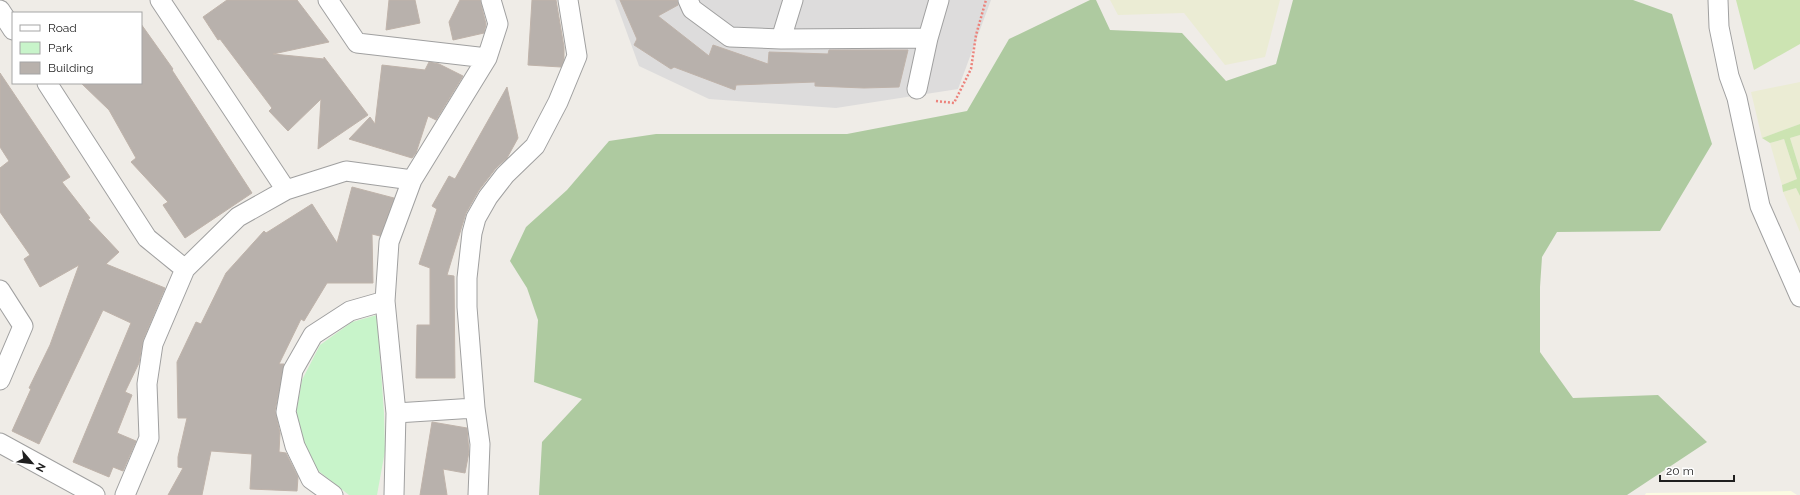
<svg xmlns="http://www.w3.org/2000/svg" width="1800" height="495" viewBox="0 0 1800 495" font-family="Raleway,sans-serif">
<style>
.residential{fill:#dddcdc}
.education{fill:#fcfbe3}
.farmland{fill:#ebecd4}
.grass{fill:#cce4b2}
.forest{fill:#aecaa0}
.park{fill:#c8f4ca}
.building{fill:#b8b1ac;stroke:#bfb3aa}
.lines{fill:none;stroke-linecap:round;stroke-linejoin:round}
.minor-casing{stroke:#a0a0a0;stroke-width:21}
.path{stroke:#ec827b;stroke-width:2.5;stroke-dasharray:2 2;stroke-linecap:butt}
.minor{stroke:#fff;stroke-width:19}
</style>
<rect width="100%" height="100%" fill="#efece7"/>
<!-- residential -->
<path class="residential" d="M 615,0 L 991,0 L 958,89 L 836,108 L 709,99 L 639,66 Z"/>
<!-- education -->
<path class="education" d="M 1791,491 L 1797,495 L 1645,495 L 1646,493 Z"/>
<!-- farmland -->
<path class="farmland" d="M 1110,0 L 1280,0 L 1265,57 L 1225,65 L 1184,13 L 1118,15 Z
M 1800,82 L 1800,124 L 1762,138 L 1751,92 Z
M 1800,135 L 1800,170 L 1790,138 Z
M 1784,139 L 1797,179 L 1782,185 L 1770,143 Z
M 1796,188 L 1800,196 L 1800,232 L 1783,192 Z"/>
<!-- grass -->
<path class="grass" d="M 1736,0 L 1800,0 L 1800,44 L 1754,70 Z
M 1800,124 L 1800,135 L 1790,138 L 1800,170 L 1800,196 L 1796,188 L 1783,192 L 1782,185 L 1797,179 L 1784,139 L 1770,143 L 1762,138 Z"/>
<!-- forest -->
<path class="forest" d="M 1090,0 L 1096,0 L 1110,30 L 1182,33 L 1226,81 L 1276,64 L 1293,0 L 1633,0 L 1672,14 L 1712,144 L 1660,231 L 1557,232 L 1542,257 L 1540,287 L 1540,352 L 1573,398 L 1658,395 L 1707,442 L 1627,495 L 539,495 L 542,442 L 582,399 L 534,382 L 538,320 L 527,288 L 510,261 L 526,227 L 567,190 L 609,141 L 656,134 L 847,134 L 967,111 L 1009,39 Z"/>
<!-- park -->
<path class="park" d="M 377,315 L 384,413 L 385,451 L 377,495 L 349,495 L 316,469 L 303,445 L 296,414 L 302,380 L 320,345 L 352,322 Z"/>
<!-- building -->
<path class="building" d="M 227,0 L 297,0 L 329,42 L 273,54 L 324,59 L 324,57 L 368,115 L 318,149 L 321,99 L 288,131 L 269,111 L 272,108 L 220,39 L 218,40 L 203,17 Z
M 389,0 L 415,0 L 420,23 L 386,30 Z
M 460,0 L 480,0 L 486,24 L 484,33 L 453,40 L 449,22 Z
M 532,0 L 556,0 L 564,47 L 564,60 L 561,67 L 528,65 Z
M 620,0 L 677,0 L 678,5 L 658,16 L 709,56 L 713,45 L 768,64 L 769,52 L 828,54 L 829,50 L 908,50 L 899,87 L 864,88 L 815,86 L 815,82 L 736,85 L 735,90 L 674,67 L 671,69 L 634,45 L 637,39 Z
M 141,24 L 173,69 L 172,70 L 252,193 L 185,238 L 163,205 L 168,202 L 131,162 L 136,158 L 109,110 L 81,83 L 141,83 Z
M 429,62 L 439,64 L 463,76 L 436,120 L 428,116 L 416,153 L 412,158 L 349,139 L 370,117 L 375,124 L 382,65 L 425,70 Z
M 0,73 L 70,177 L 62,182 L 90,218 L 88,219 L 119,252 L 106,264 L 165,288 L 143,340 L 139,363 L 125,392 L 132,395 L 117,433 L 136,441 L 123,471 L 113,467 L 109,477 L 73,462 L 131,323 L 103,310 L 39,444 L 12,431 L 31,389 L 29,388 L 50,345 L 79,265 L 40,287 L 24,259 L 30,255 L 0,212 L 0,168 L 9,161 L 0,147 Z
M 507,87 L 518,138 L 507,158 L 496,168 L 479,190 L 466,213 L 447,275 L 454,276 L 455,378 L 416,378 L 417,325 L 430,325 L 430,268 L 419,264 L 437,209 L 432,206 L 449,176 L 455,179 Z
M 352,187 L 394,198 L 380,236 L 372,234 L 373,283 L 327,283 L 304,321 L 301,319 L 279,364 L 284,364 L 275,411 L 280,433 L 279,452 L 286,453 L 298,477 L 297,491 L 250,489 L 252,454 L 211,451 L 202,495 L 168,495 L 183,468 L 178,467 L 178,457 L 187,418 L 178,418 L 177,362 L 196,322 L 201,324 L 226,273 L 264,231 L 266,233 L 312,204 L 337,243 Z
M 432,422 L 467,428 L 469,452 L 465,473 L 443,469 L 447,495 L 420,495 Z"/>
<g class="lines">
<defs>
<path id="minor" d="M 160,0 L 286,190
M 328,0 L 357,43 L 487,58
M 688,0 L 692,9 L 730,37 L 781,39 L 928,38 L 939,0
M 1718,0 L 1719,27 L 1729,76 L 1737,98 L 1760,206 L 1800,297
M 0,10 L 13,30
M 781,39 L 793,0
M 47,83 L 147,238 L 185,269
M 917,89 L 928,38
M 0,290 L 23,326 L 0,380
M 475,408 L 480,444 L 478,495
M 396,413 L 475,408 L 467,307 L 467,278 L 472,233 L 476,218 L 488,197 L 505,175 L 535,146 L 558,102 L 577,56 L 568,0
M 0,443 L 95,495
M 125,495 L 149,438 L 147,384 L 153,344 L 185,269 L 238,217 L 286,190 L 346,171 L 412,180
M 333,495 L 311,479 L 295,446 L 286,412 L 293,370 L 313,335 L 350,311 L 385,301
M 394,495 L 396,413 L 385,301 L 389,242 L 412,180 L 487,58 L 498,24 L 491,0"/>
</defs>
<!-- minor casing -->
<use href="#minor" class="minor-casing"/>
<!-- path -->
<path class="path" d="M 936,101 L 954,103 L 971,69 L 976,35 L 986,0"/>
<!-- minor -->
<use href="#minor" class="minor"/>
</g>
<!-- legend -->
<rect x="12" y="12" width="130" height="72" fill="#ffffff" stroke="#a5a5a5"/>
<rect x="20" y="25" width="20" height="6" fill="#ffffff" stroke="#a5a5a5"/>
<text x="48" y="32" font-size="12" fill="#1f1f1f">Road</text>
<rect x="20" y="42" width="20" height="12" fill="#c8f4ca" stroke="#a5a5a5"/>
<text x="48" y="52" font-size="12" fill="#1f1f1f">Park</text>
<rect x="20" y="62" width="20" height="12" fill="#b8b1ac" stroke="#a5a5a5"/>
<text x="48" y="72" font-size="12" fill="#1f1f1f">Building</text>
<!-- north arrow -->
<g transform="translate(32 463) rotate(118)" stroke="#ffffff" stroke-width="3" paint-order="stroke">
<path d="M0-3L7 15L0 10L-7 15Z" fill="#1f1f1f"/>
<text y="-6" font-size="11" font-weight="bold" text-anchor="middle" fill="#1f1f1f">N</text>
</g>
<!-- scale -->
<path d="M1660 475v6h74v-6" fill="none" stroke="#1f1f1f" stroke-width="2"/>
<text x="1666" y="475" font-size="12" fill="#1f1f1f" stroke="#ffffff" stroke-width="3" paint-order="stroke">20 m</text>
</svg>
